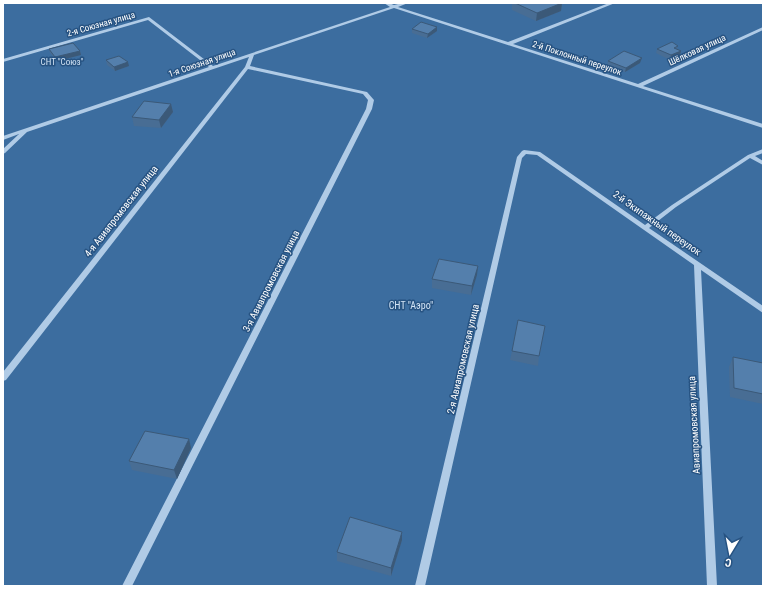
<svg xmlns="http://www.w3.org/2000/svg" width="766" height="589" viewBox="0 0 766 589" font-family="'Roboto Condensed',sans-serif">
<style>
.green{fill:#3c6d9f}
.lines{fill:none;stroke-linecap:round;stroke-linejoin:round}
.minor{fill:#b0cbe6;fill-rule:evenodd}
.wall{fill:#486d94}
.shaded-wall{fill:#3b5978}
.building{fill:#547fac;stroke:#3b5978}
.labels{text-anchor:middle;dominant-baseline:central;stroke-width:3;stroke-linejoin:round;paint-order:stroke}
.far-street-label{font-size:9px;fill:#fff;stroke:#275382}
.far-park-label{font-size:9px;fill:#d3e4f5;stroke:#275382}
.street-label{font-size:10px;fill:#fff;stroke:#275382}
.park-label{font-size:10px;fill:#d3e4f5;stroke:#275382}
</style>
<rect width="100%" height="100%" fill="#275382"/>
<!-- green -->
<path class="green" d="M 3,3 L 763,3 L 763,586 L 3,586 Z"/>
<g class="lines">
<!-- minor -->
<path class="minor" d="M 384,3 L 389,3 L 394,5 L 402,3 L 408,3 L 398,7 L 508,42 L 609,3 L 615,3 L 513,44 L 638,84 L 763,27 L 763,30 L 643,86 L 763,124 L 763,128 L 394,8 L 254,55 L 250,66 L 367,92 L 374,100 L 372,109 L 132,586 L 122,586 L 366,109 L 368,100 L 363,94 L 248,69 L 6,380 L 3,381 L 3,372 L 245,67 L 249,57 L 27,132 L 5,153 L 3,154 L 3,149 L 19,134 L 3,140 L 3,136 L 209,67 L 148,20 L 3,62 L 3,59 L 149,17 L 213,66 L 390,7 Z
M 763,149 L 763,153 L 755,156 L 763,161 L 763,165 L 750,158 L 676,207 L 649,228 L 763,306 L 763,313 L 701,270 L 717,586 L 707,586 L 694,265 L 537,155 L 526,154 L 522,158 L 425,586 L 415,586 L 517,157 L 522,151 L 524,150 L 540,152 L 645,225 L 672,205 L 748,155 Z"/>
</g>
<!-- wall -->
<path class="wall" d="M 512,3 L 562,3 L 561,11 L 536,21 L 512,10 Z
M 437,27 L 437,31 L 427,38 L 412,33 L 412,29 Z
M 678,46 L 677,49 L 681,51 L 680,55 L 670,60 L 656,53 L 657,49 Z
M 49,49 L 80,51 L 81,55 L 57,61 L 50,53 Z
M 106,60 L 129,66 L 115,71 L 107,65 Z
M 608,61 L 640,63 L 625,72 L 607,65 Z
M 171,104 L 173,112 L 161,128 L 134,126 L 132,117 Z
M 477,275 L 471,295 L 432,288 L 432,279 Z
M 512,351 L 539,356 L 538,366 L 510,360 Z
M 733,357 L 763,363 L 763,404 L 730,397 L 729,367 Z
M 189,439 L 191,448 L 177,479 L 132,470 L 129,461 Z
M 402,532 L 402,540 L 391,576 L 337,561 L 337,552 Z"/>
<!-- shaded-wall -->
<path class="shaded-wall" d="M 562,3 L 561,11 L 536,21 L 537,13 Z
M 437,27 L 437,31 L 427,38 L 428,34 Z
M 80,51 L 81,55 L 57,61 L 55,57 Z
M 681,51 L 680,55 L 670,60 L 671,55 Z
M 642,58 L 640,63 L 625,72 L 626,68 Z
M 128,62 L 129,66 L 115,71 L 114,67 Z
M 171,104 L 173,112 L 161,128 L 159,120 Z
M 478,266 L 477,275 L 471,295 L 472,286 Z
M 189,439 L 191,448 L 177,479 L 174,470 Z
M 402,532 L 402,540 L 391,576 L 391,568 Z"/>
<!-- building -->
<path class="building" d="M 515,3 L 562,3 L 537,13 Z
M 421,22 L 437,27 L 428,34 L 412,29 Z
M 672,42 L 678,46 L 674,48 L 681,51 L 671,55 L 657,49 Z
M 73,43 L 80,51 L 55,57 L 49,49 Z
M 624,51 L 642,58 L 626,68 L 608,61 Z
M 119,56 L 128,62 L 114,67 L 106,60 Z
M 144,101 L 171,104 L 159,120 L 132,117 Z
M 439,259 L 478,266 L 472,286 L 432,279 Z
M 518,320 L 545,326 L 539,356 L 512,351 Z
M 733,357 L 763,363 L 763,394 L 734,388 Z
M 145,431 L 189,439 L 174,470 L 129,461 Z
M 350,517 L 402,532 L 391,568 L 337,552 Z"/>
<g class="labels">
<!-- far-street labels -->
<g class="far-street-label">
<text transform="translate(101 24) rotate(-16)">2-я Союзная улица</text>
<text transform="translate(697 50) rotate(-25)">Шёлковая улица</text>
<text transform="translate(577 58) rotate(18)">2-й Поклонный переулок</text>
<text transform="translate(202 63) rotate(-19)">1-я Союзная улица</text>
</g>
<!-- far-park labels -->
<g class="far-park-label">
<text x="62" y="62">СНТ "Союз"</text>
</g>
<!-- street labels -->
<g class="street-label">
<text transform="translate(121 211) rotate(-52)">4-я Авиапромовская улица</text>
<text transform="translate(657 223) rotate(35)">2-й Экипажный переулок</text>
<text transform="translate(271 281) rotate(-63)">3-я Авиапромовская улица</text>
<text transform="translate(463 359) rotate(-77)">2-я Авиапромовская улица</text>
<text transform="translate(694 425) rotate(-93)">Авиапромовская улица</text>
</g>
<!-- park labels -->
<g class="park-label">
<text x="411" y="305">СНТ "Аэро"</text>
</g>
</g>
<!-- border -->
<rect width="766" height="589" fill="none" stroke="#ffffff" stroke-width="8"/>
<!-- north arrow -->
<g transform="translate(730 553) rotate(190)" stroke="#275382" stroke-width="3" paint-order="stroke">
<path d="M0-3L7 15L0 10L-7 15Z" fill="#ffffff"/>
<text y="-6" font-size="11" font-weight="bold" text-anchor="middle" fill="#ffffff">С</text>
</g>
</svg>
